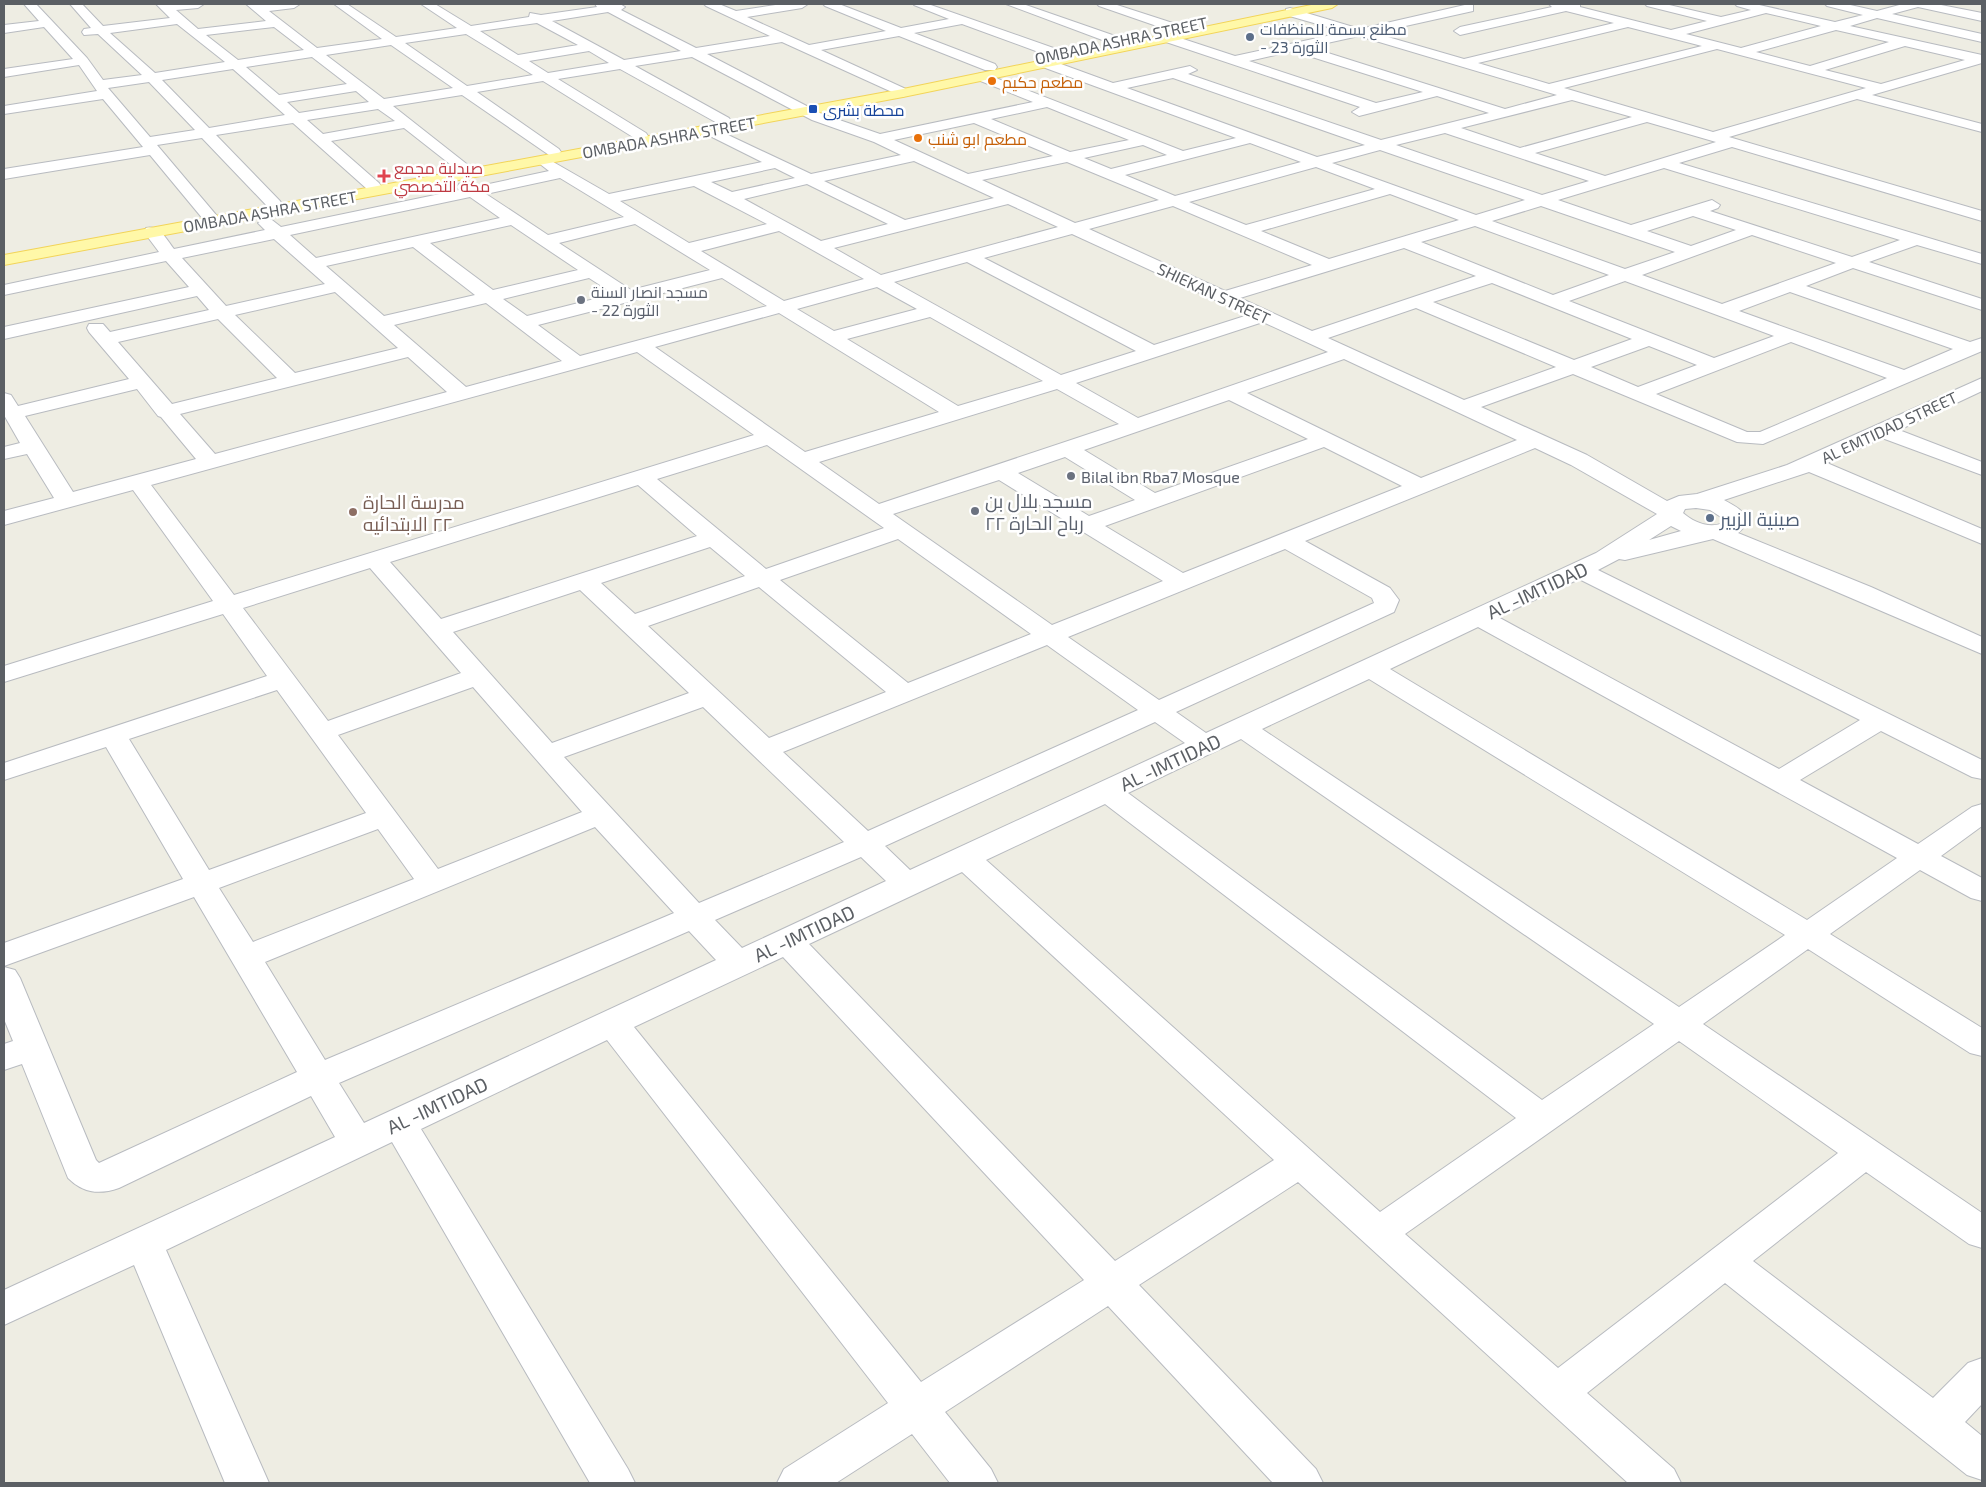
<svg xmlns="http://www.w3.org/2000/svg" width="1986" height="1487" viewBox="0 0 1986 1487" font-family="'Exo 2',Cairo,sans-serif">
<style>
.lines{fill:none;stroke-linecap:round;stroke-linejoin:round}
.minor-casing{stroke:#b8bbc0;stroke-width:2}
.major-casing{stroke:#f2d459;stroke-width:2}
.minor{fill:#fff;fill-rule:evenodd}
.major{fill:#fff8a8;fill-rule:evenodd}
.service-dot{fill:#5c6f8a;stroke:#fff;stroke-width:2}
.food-dot{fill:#e8710a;stroke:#fff;stroke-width:2}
.transit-dot{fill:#1a4fb4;stroke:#fff;stroke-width:2}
.health-dot{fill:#e0444e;stroke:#fff;stroke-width:2}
.worship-dot{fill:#6b7280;stroke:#fff;stroke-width:2}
.education-dot{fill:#8d6e63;stroke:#fff;stroke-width:2}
.labels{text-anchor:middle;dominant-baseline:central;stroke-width:5;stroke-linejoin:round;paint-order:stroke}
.far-service-label{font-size:16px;fill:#4e5e75;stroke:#fff;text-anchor:start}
.far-street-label{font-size:16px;fill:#5b5f64;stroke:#fff}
.far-food-label{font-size:16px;fill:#c56008;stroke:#fff;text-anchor:start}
.far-transit-label{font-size:16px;fill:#164399;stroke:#fff;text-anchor:start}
.far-health-label{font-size:16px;fill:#be3a42;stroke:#fff;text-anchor:start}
.far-worship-label{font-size:16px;fill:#5b616d;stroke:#fff;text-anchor:start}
.worship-label{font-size:19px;fill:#5b616d;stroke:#fff;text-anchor:start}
.education-label{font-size:19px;fill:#785e54;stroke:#fff;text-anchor:start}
.service-label{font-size:19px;fill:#4e5e75;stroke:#fff;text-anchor:start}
.street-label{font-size:19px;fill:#5b5f64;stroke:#fff}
</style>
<rect width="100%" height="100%" fill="#eeede3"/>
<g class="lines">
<defs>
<path id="minor" d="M 24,4 L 36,4 L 87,58 L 103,80 L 142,75 L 98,34 L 84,35 L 82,32 L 84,29 L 91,28 L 70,4 L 82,4 L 103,26 L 170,18 L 156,4 L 204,4 L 198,8 L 176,10 L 198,29 L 266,21 L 246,4 L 300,4 L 294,8 L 269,11 L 317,48 L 382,39 L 334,4 L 347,4 L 396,37 L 457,28 L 421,4 L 435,4 L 471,26 L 529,17 L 530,13 L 541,15 L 597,7 L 595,4 L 620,4 L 625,7 L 621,10 L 696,48 L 770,36 L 706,6 L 704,4 L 719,4 L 736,11 L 782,4 L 808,4 L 802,8 L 747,17 L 809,45 L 886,31 L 825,6 L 823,4 L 839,4 L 901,28 L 949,19 L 914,5 L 928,4 L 1062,51 L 1063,54 L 1057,58 L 1052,57 L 962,24 L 914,33 L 995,64 L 997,67 L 995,70 L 985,70 L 899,36 L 821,50 L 908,90 L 910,93 L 903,97 L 782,42 L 707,54 L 822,114 L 880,134 L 1033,102 L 978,80 L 976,77 L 978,74 L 983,73 L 1183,151 L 1236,138 L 1040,66 L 1038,63 L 1040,60 L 1050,60 L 1113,83 L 1190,66 L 1197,70 L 1188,74 L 1381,140 L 1489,113 L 1437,96 L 1359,116 L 1352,112 L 1360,107 L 1163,41 L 1161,38 L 1167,34 L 1171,35 L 1235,56 L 1345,32 L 1286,15 L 1286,9 L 1290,8 L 1360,29 L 1469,4 L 1473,5 L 1473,11 L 1374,33 L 1464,59 L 1614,23 L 1566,11 L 1460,35 L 1454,31 L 1460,27 L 1552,7 L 1549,4 L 1580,4 L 1580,7 L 1671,30 L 1707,21 L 1647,6 L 1645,4 L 1665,4 L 1721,17 L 1751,10 L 1737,6 L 1735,4 L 1755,4 L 1835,22 L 1863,15 L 1827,6 L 1825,4 L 1846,4 L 1877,11 L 1903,4 L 1936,4 L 1982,13 L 1982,21 L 1918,7 L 1892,14 L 1982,34 L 1982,42 L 1877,18 L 1850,26 L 1982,55 L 1982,63 L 1872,95 L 1982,124 L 1982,132 L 1857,99 L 1729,137 L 1982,211 L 1982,221 L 1732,147 L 1679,163 L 1982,254 L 1982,264 L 1917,245 L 1869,262 L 1982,299 L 1982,310 L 1853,268 L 1806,286 L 1970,342 L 1982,338 L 1982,351 L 1763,444 L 1737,442 L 1573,374 L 1481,407 L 1587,455 L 1667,501 L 1679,496 L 1697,494 L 1787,465 L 1982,378 L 1982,391 L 1899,430 L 1982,462 L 1982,475 L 1882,438 L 1827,463 L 1982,529 L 1982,544 L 1809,472 L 1724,500 C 1736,507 1746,510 1746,525 L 1738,533 L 1871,587 L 1982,637 L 1982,654 L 1713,539 L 1625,560 L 1619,559 L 1598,570 L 1982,760 L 1982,779 L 1972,777 L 1881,731 L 1800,780 L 1918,844 L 1972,807 L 1982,804 L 1982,826 L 1941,856 L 1982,878 L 1982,901 L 1971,898 L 1920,870 L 1830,934 L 1982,1028 L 1982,1056 L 1970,1053 L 1808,949 L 1703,1024 L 1982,1213 L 1982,1248 L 1969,1244 L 1866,1172 L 1753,1261 L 1933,1398 L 1968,1363 L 1982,1358 L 1982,1404 L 1965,1422 L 1982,1436 L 1982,1480 L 1967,1475 L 1725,1283 L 1587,1393 L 1674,1469 L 1681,1483 L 1628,1483 L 1298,1182 L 1139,1285 L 1316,1469 L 1323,1483 L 1273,1483 L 1108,1306 L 945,1412 L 991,1469 L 998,1483 L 950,1483 L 912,1434 L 836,1483 L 777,1483 L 784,1469 L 888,1403 L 607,1040 L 421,1129 L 628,1469 L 635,1483 L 590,1483 L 392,1142 L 166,1250 L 269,1483 L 225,1483 L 134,1265 L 4,1325 L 4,1290 L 335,1137 L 311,1096 L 119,1188 C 99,1195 83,1193 68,1178 L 22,1064 L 4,1070 L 4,1044 L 13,1041 L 4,1019 L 4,967 L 15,970 L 20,978 L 96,1160 L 99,1163 L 297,1072 L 194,897 L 4,966 L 4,943 L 183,879 L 106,747 L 4,780 L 4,763 L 267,676 L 223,614 L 4,682 L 4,666 L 213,601 L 133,490 L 4,525 L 4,511 L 54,498 L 27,454 L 4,459 L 4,447 L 20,443 L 4,415 L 4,393 L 11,395 L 18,406 L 129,379 L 89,332 L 87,328 L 89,324 L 103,324 L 110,332 L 209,310 L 197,296 L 4,339 L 4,327 L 189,287 L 166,261 L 4,295 L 4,285 L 159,252 L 144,232 L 146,228 C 160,225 166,239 174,249 L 265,230 L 258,223 L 266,218 L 272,220 L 281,227 L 459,190 L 457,187 L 459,184 L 465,182 L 475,187 L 549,171 L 540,164 L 548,159 L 609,194 L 762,162 L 704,133 L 702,130 L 709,126 L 811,174 L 901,155 L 874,142 L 812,120 L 692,57 L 635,66 L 729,118 L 731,121 L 729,124 L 719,124 L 620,69 L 558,79 L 646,133 L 648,136 L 646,139 L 636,139 L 543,81 L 477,92 L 559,149 L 561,152 L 554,156 L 549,155 L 462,95 L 393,106 L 473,169 L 470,172 L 460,172 L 404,128 L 331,141 L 379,183 L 381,186 L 379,189 L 367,189 L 293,123 L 216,135 L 280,201 L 282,204 L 280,207 L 268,207 L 202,138 L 157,145 L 217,216 L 209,221 L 203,219 L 150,155 L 4,179 L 4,169 L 143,147 L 103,99 L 4,114 L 4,106 L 97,91 L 79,65 L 4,77 L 4,69 L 73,59 L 44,27 L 4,33 L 4,25 L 39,21 ZM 608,12 L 681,51 L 624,60 L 552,21 ZM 1766,13 L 1821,26 L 1741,48 L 1686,34 ZM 537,23 L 578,45 L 518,55 L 480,31 ZM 177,24 L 225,62 L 155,73 L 110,33 ZM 274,27 L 304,50 L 238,60 L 206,35 ZM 1628,27 L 1702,46 L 1549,84 L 1478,63 ZM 1836,30 L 1889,42 L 1810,66 L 1756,52 ZM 466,34 L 533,75 L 467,86 L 405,43 ZM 1359,36 L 1557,95 L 1505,109 L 1309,47 ZM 391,45 L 453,88 L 384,99 L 326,55 ZM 1905,46 L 1965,60 L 1881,84 L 1825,70 ZM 1717,49 L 1866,88 L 1713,132 L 1564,88 ZM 589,51 L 609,63 L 548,73 L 529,61 ZM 1293,51 L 1423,92 L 1376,103 L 1249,61 ZM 312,57 L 347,84 L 279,95 L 246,67 ZM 233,69 L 285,115 L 209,128 L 162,80 ZM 1173,78 L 1365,145 L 1317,157 L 1127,88 ZM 149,82 L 195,130 L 150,137 L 108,88 ZM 356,91 L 369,102 L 299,113 L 287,102 ZM 1572,100 L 1632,117 L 1520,148 L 1461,128 ZM 1047,107 L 1129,140 L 1070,152 L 991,119 ZM 378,109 L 395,121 L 323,134 L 307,120 ZM 1647,122 L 1716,142 L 1605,176 L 1535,153 ZM 974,123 L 1053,156 L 968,174 L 894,140 ZM 1445,133 L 1589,181 L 1542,195 L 1396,145 ZM 1250,143 L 1301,162 L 1175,196 L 1125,175 ZM 1143,145 L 1167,155 L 1111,169 L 1084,158 ZM 1380,150 L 1525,200 L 1476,215 L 1332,163 ZM 914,161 L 994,198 L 905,220 L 824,181 ZM 1067,162 L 1159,200 L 1075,223 L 982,180 ZM 1316,167 L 1375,189 L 1246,225 L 1189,202 ZM 775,168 L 795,178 L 732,192 L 711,182 ZM 1664,168 L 1900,240 L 1852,257 L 1710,211 L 1718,208 L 1720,205 L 1712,200 L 1631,225 L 1558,200 ZM 560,178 L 624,217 L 548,235 L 486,194 ZM 807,184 L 888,224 L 821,241 L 744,199 ZM 694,186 L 767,224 L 689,243 L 620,201 ZM 1390,194 L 1459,220 L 1329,259 L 1261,231 ZM 470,197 L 500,218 L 316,258 L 290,235 ZM 1008,204 L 1058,227 L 881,275 L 834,248 ZM 1173,206 L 1312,265 L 1225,291 L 1089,229 ZM 1541,206 L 1675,252 L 1625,269 L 1492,221 ZM 1693,216 L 1736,230 L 1691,246 L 1647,231 ZM 635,224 L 710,270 L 631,290 L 559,243 ZM 511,225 L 578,270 L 493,290 L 430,243 ZM 1475,226 L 1609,275 L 1553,295 L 1421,242 ZM 779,231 L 864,279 L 784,301 L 701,251 ZM 1072,234 L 1248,315 L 1154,345 L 984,258 ZM 1752,235 L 1836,263 L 1722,304 L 1642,275 ZM 274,239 L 325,284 L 226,306 L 182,258 ZM 413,247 L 475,295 L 384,316 L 326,266 ZM 1404,248 L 1476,276 L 1312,331 L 1240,298 ZM 967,262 L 1136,351 L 1061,375 L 894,282 ZM 589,278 L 614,294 L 527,316 L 503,299 ZM 722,278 L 767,306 L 580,356 L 538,325 ZM 1625,281 L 1774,336 L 1714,358 L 1569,301 ZM 1492,283 L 1632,339 L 1574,360 L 1433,302 ZM 877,287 L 917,309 L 834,331 L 797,309 ZM 335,292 L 398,348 L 295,373 L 235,315 ZM 1790,292 L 1953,349 L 1904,370 L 1739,311 ZM 486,303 L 562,361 L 466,387 L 394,325 ZM 1416,308 L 1556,367 L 1464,400 L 1328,338 ZM 779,313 L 939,412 L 805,452 L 655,347 ZM 930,317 L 1043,381 L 958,406 L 847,339 ZM 218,319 L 277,378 L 172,404 L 118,342 ZM 1263,322 L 1328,352 L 1138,418 L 1076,383 ZM 1791,342 L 1887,378 L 1760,432 L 1747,432 L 1656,394 ZM 1649,346 L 1697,365 L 1638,387 L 1591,367 ZM 637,352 L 754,435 L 234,595 L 151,485 ZM 408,357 L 447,392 L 215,454 L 180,414 ZM 1344,359 L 1517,440 L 1421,478 L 1247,393 ZM 137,389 L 158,416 L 161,417 L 196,459 L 73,492 L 25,416 ZM 1057,389 L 1119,424 L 879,504 L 819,462 ZM 1229,400 L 1308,439 L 1155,493 L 1084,450 ZM 767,445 L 884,528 L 766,569 L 657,479 ZM 1324,447 L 1402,486 L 1183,573 L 1105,526 ZM 1535,448 L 1571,465 L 1657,514 L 1596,553 L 1206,733 L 1176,712 L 1394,612 L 1399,600 L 1390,588 L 1305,541 ZM 1065,457 L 1135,500 L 1089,516 L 1018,473 ZM 999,480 L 1163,581 L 1052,625 L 893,514 ZM 638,485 L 697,536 L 441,619 L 390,562 ZM 1696,508 L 1710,510 L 1724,519 L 1724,522 C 1711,530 1693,522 1683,513 L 1685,509 ZM 1671,526 L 1681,531 L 1649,540 ZM 898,539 L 1031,634 L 908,683 L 780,580 ZM 710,547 L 745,576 L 635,614 L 601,583 ZM 1285,549 L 1372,598 L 1374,603 L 1159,700 L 1068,637 ZM 370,568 L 461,673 L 328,721 L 243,608 ZM 1579,579 L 1860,720 L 1779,769 L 1498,617 ZM 759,587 L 886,692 L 769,738 L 648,626 ZM 580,590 L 689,693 L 552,743 L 453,632 ZM 1478,627 L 1897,858 L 1807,920 L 1390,669 ZM 1047,645 L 1138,710 L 868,831 L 783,752 ZM 1369,679 L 1785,935 L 1679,1007 L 1262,729 ZM 473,687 L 582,812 L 438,869 L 338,735 ZM 277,690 L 366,813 L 209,870 L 129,739 ZM 703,707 L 844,842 L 699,903 L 564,757 ZM 1155,722 L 1185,743 L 910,870 L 885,846 ZM 1241,739 L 1654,1024 L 1542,1100 L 1128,793 ZM 1105,804 L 1516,1118 L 1380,1212 L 986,860 ZM 595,827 L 674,913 L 325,1060 L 265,962 ZM 378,829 L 414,879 L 253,942 L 219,888 ZM 861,857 L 886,881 L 742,948 L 715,920 ZM 962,872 L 1274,1160 L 1115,1261 L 809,944 ZM 689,931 L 716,960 L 364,1123 L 339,1083 ZM 783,957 L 1084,1280 L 921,1382 L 634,1027 ZM 1679,1041 L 1838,1153 L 1558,1368 L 1405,1234 Z
M 1006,4 L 1023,4 L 1121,38 L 1123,41 L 1121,44 L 1113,44 Z
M 1097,4 L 1114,4 L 1182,26 L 1184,29 L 1178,33 L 1174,32 L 1099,6 Z"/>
<path id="major" d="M 1316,4 L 1338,4 L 1332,8 L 903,97 L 4,265 L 4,255 L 903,89 Z"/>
</defs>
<!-- minor casing -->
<use href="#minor" class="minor-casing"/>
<!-- major casing -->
<use href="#major" class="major-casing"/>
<!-- minor -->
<use href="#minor" class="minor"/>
<!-- major -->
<use href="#major" class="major"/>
</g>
<!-- markers -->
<g class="service-dot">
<circle cx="1250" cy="37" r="5"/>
<circle cx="1710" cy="518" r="5"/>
</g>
<g class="food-dot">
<circle cx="992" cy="81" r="5"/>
<circle cx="918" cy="138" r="5"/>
</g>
<rect class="transit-dot" x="808" y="104" width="10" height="10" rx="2.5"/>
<path class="health-dot" d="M381.5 168.5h5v5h5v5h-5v5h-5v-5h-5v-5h5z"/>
<g class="worship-dot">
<circle cx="581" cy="300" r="5"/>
<circle cx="1071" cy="476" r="5"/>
<circle cx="975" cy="511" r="5"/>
</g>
<circle class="education-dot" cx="353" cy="512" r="5"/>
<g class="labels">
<!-- far-service labels -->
<g class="far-service-label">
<text x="1260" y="28">مطنع بسمة للمنظفات<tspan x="1260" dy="18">- الثورة 23</tspan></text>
</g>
<!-- far-street labels -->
<g class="far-street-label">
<text transform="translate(1121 40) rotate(-12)">OMBADA ASHRA STREET</text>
<text transform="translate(669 137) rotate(-10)">OMBADA ASHRA STREET</text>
<text transform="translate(270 211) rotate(-10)">OMBADA ASHRA STREET</text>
<text transform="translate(1214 293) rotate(25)">SHIEKAN STREET</text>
<text transform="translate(1889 427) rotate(-25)">AL EMTIDAD STREET</text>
</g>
<!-- far-food labels -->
<g class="far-food-label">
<text x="1002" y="81">مطعم حكيم</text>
<text x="928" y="138">مطعم ابو شنب</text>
</g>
<!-- far-transit labels -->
<g class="far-transit-label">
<text x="823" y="109">محطة بشرى</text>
</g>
<!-- far-health labels -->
<g class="far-health-label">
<text x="394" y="167">صيدلية مجمع<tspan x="394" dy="18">مكة التخصصي</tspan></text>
</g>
<!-- far-worship labels -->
<g class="far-worship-label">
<text x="591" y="291">مسجد انصار السنة<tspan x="591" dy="18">- الثورة 22</tspan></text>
<text x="1081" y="476">Bilal ibn Rba7 Mosque</text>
</g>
<!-- worship labels -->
<g class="worship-label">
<text x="985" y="500">مسجد بلال بن<tspan x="985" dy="22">رباح الحارة ٢٢</tspan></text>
</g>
<!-- education labels -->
<g class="education-label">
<text x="363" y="501">مدرسة الحارة<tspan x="363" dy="22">٢٢ الابتدائيه</tspan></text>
</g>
<!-- service labels -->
<g class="service-label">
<text x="1720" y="518">صينية الزبير</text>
</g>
<!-- street labels -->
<g class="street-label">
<text transform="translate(1537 590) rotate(-25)">AL -IMTIDAD</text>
<text transform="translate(1170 762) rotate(-25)">AL -IMTIDAD</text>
<text transform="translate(804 933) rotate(-25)">AL -IMTIDAD</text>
<text transform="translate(437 1105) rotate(-25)">AL -IMTIDAD</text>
</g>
</g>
<!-- border -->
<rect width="1986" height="1487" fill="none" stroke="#5b5f64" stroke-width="10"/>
</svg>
